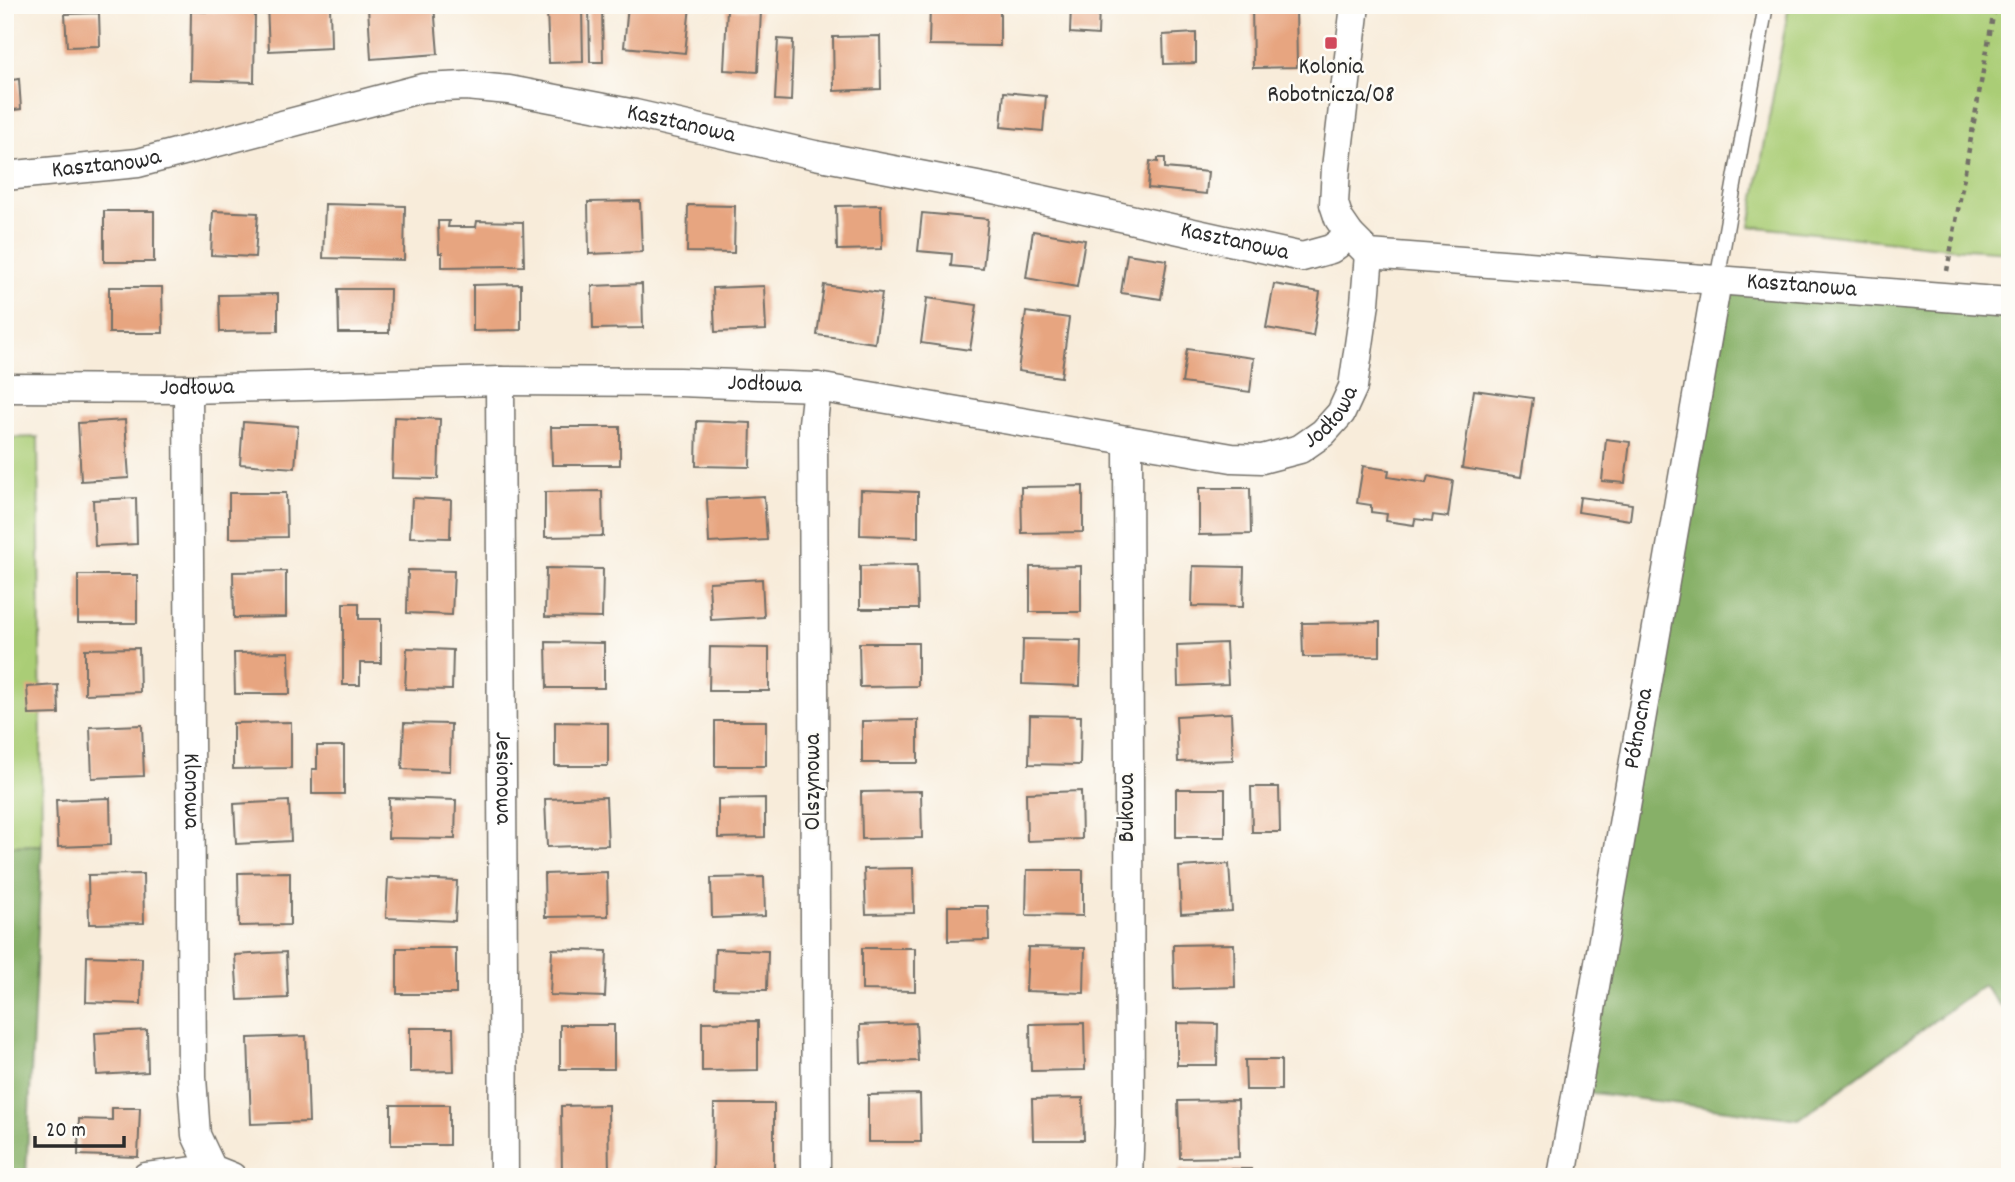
<svg xmlns="http://www.w3.org/2000/svg" width="2015" height="1182" viewBox="0 0 2015 1182" font-family="Dekko,sans-serif">
<style>
.green{fill:#aacd76;stroke:#6a7c50;stroke-width:2}
.forest{fill:#87b067;stroke:#596e49;stroke-width:2}
.building{fill:#e7a580}
.lines{fill:none;stroke-linecap:round;stroke-linejoin:round}
.service-casing{stroke:#736f68;stroke-width:17}
.minor-casing{stroke:#736f68;stroke-width:31}
.path{stroke:#736f68;stroke-width:4.5;stroke-dasharray:5 5;stroke-linecap:butt}
.service{stroke:#fff;stroke-width:14}
.minor{stroke:#fff;stroke-width:28}
.poi-dot{fill:#d1495b;stroke:#fdfcf7;stroke-width:2.5}
.labels{text-anchor:middle;dominant-baseline:central;stroke-width:5;stroke-linejoin:round;paint-order:stroke}
.poi-label{font-size:24px;fill:#2b2b2b;stroke:#fdfcf7}
.street-label{font-size:24px;fill:#2b2b2b;stroke:#fdfcf7}
</style>
<rect width="100%" height="100%" fill="#fdfcf7"/>
<filter id="ink" filterUnits="userSpaceOnUse"><feTurbulence type="fractalNoise" baseFrequency=".0143" numOctaves="2"/><feDisplacementMap in="SourceGraphic" scale="14" xChannelSelector="R" yChannelSelector="G"/><feConvolveMatrix kernelMatrix="1 2 1 2 8 2 1 2 1" color-interpolation-filters="sRGB"/></filter>
<filter id="wash" filterUnits="userSpaceOnUse"><feTurbulence type="fractalNoise" baseFrequency=".00686" numOctaves="4" result="noise"/><feDisplacementMap in="SourceGraphic" scale="28" xChannelSelector="R" yChannelSelector="G"/><feGaussianBlur stdDeviation="1.57" result="paint"/><feColorMatrix in="noise" values="0 0 0 0 0 0 0 0 0 0 0 0 0 0 0 0 0 1.4 0 .05"/><feComposite in="paint" operator="in"/></filter>
<g filter="url(#wash)">
<rect width="100%" height="100%" fill="#f8ecda"/>
<!-- green -->
<path class="green" d="M 1789,5 L 2010,5 L 2010,252 L 1949,248 L 1750,226 Z
M 38,437 L 42,845 L 5,846 L 5,438 Z"/>
<!-- forest -->
<path class="forest" d="M 1717,281 L 2010,292 L 2010,1017 L 1983,985 L 1799,1119 L 1576,1091 Z
M 42,845 L 26,1177 L 5,1177 L 5,846 Z"/>
<g id="blocks">
<!-- building -->
<path class="building" d="M 267,5 L 330,5 L 331,48 L 269,51 Z
M 395,5 L 434,5 L 438,54 L 371,59 L 368,7 Z
M 589,5 L 602,5 L 603,62 L 590,62 Z
M 628,5 L 690,6 L 685,53 L 624,47 Z
M 930,5 L 1000,5 L 1000,46 L 929,45 Z
M 1071,5 L 1099,6 L 1098,35 L 1070,33 Z
M 1252,5 L 1296,5 L 1297,67 L 1253,68 Z
M 582,8 L 583,62 L 549,63 L 547,9 Z
M 727,9 L 761,11 L 758,72 L 724,70 Z
M 191,11 L 255,13 L 254,82 L 190,80 Z
M 99,13 L 100,46 L 67,47 L 65,14 Z
M 1196,33 L 1196,63 L 1164,64 L 1163,35 Z
M 880,36 L 881,89 L 834,91 L 833,37 Z
M 778,39 L 793,40 L 791,101 L 775,100 Z
M 19,79 L 21,109 L 5,111 L 5,81 Z
M 1004,92 L 1046,96 L 1043,131 L 1001,127 Z
M 1158,158 L 1165,158 L 1165,168 L 1208,172 L 1206,194 L 1148,188 L 1150,161 L 1158,162 Z
M 640,201 L 642,252 L 589,254 L 588,202 Z
M 325,204 L 405,206 L 404,260 L 323,258 Z
M 688,205 L 735,206 L 734,253 L 687,252 Z
M 881,205 L 882,249 L 837,250 L 836,206 Z
M 104,211 L 154,211 L 154,262 L 104,262 Z
M 213,211 L 258,213 L 255,257 L 211,255 Z
M 922,213 L 988,219 L 983,269 L 951,266 L 952,254 L 918,251 Z
M 438,221 L 449,221 L 448,227 L 476,227 L 477,221 L 523,222 L 524,266 L 442,267 L 442,253 L 439,253 Z
M 1033,231 L 1085,240 L 1077,287 L 1026,278 Z
M 1127,254 L 1167,260 L 1161,299 L 1121,293 Z
M 521,284 L 521,330 L 473,331 L 473,285 Z
M 642,284 L 643,328 L 593,329 L 592,286 Z
M 1274,284 L 1320,292 L 1313,336 L 1266,328 Z
M 824,285 L 882,293 L 875,343 L 817,335 Z
M 764,286 L 766,330 L 715,332 L 713,288 Z
M 109,287 L 162,287 L 163,333 L 109,333 Z
M 338,289 L 390,289 L 389,333 L 339,333 Z
M 278,294 L 278,331 L 220,332 L 219,295 Z
M 927,298 L 977,305 L 970,350 L 921,343 Z
M 1026,312 L 1069,318 L 1061,377 L 1018,371 Z
M 1187,349 L 1254,358 L 1250,392 L 1182,383 Z
M 1474,390 L 1533,398 L 1521,477 L 1462,468 Z
M 394,417 L 440,419 L 438,479 L 392,478 Z
M 125,420 L 129,478 L 81,481 L 78,423 Z
M 697,421 L 751,423 L 750,467 L 696,466 Z
M 243,422 L 298,426 L 295,468 L 240,464 Z
M 551,427 L 620,427 L 620,465 L 552,465 Z
M 1606,439 L 1630,442 L 1625,483 L 1602,481 Z
M 1363,466 L 1389,470 L 1388,477 L 1426,483 L 1428,476 L 1453,481 L 1448,517 L 1433,515 L 1432,521 L 1415,519 L 1414,525 L 1386,521 L 1387,514 L 1371,512 L 1371,505 L 1357,503 Z
M 1083,486 L 1083,532 L 1022,533 L 1021,487 Z
M 1199,488 L 1250,488 L 1251,534 L 1199,535 Z
M 861,490 L 918,492 L 918,537 L 860,535 Z
M 602,491 L 603,536 L 545,537 L 545,492 Z
M 229,493 L 286,493 L 287,537 L 229,538 Z
M 764,496 L 767,540 L 709,543 L 707,499 Z
M 1580,497 L 1632,504 L 1630,520 L 1578,512 Z
M 136,498 L 137,544 L 95,546 L 93,500 Z
M 412,498 L 451,500 L 450,538 L 410,537 Z
M 917,565 L 918,609 L 860,609 L 860,566 Z
M 1081,566 L 1081,612 L 1030,612 L 1030,567 Z
M 1193,566 L 1244,567 L 1243,607 L 1192,606 Z
M 546,568 L 603,569 L 602,618 L 545,617 Z
M 408,570 L 454,571 L 452,615 L 407,613 Z
M 286,571 L 286,617 L 234,618 L 233,572 Z
M 78,575 L 137,575 L 137,623 L 78,623 Z
M 762,579 L 764,617 L 711,620 L 709,582 Z
M 343,603 L 359,603 L 359,619 L 381,619 L 381,663 L 360,663 L 360,685 L 343,685 Z
M 1380,622 L 1380,656 L 1303,657 L 1302,623 Z
M 1023,639 L 1081,640 L 1080,686 L 1022,684 Z
M 546,642 L 604,643 L 604,688 L 547,688 Z
M 859,643 L 918,643 L 918,686 L 860,687 Z
M 1226,643 L 1228,684 L 1178,686 L 1177,645 Z
M 710,647 L 769,648 L 769,691 L 709,691 Z
M 139,648 L 140,692 L 85,694 L 85,649 Z
M 407,648 L 453,650 L 452,690 L 405,689 Z
M 289,652 L 290,694 L 235,694 L 234,653 Z
M 58,685 L 59,714 L 29,715 L 27,687 Z
M 1231,713 L 1233,760 L 1178,762 L 1176,716 Z
M 1030,715 L 1081,716 L 1080,765 L 1029,764 Z
M 918,720 L 918,763 L 862,763 L 862,721 Z
M 715,721 L 766,721 L 766,766 L 715,766 Z
M 291,722 L 291,768 L 233,769 L 233,723 Z
M 555,722 L 608,723 L 608,766 L 555,766 Z
M 404,723 L 451,724 L 450,771 L 402,769 Z
M 142,725 L 144,776 L 92,778 L 90,727 Z
M 317,746 L 344,746 L 344,794 L 312,794 L 312,769 L 317,769 Z
M 1251,787 L 1279,787 L 1280,832 L 1252,832 Z
M 1176,789 L 1225,789 L 1225,837 L 1176,837 Z
M 921,791 L 922,838 L 862,839 L 861,792 Z
M 1081,791 L 1082,839 L 1027,841 L 1026,793 Z
M 606,797 L 608,845 L 547,847 L 545,799 Z
M 110,798 L 111,845 L 58,847 L 56,800 Z
M 389,798 L 456,800 L 455,839 L 388,838 Z
M 765,798 L 765,837 L 718,838 L 718,799 Z
M 289,801 L 291,841 L 236,844 L 234,804 Z
M 1229,864 L 1232,911 L 1181,914 L 1179,867 Z
M 913,868 L 914,913 L 866,914 L 864,869 Z
M 1027,870 L 1083,870 L 1083,916 L 1026,915 Z
M 290,872 L 290,925 L 239,926 L 238,873 Z
M 607,872 L 608,916 L 545,917 L 544,874 Z
M 143,874 L 144,923 L 89,924 L 88,875 Z
M 764,877 L 765,916 L 712,918 L 711,878 Z
M 388,878 L 457,881 L 455,921 L 386,918 Z
M 948,906 L 988,906 L 989,940 L 948,941 Z
M 1234,944 L 1235,987 L 1174,989 L 1173,945 Z
M 1028,947 L 1085,948 L 1084,993 L 1026,991 Z
M 397,948 L 456,948 L 456,994 L 397,994 Z
M 862,948 L 915,948 L 915,991 L 862,990 Z
M 552,949 L 607,951 L 605,997 L 550,995 Z
M 715,949 L 768,951 L 767,990 L 714,989 Z
M 286,952 L 288,998 L 238,1000 L 235,955 Z
M 87,956 L 142,958 L 141,1004 L 86,1002 Z
M 758,1021 L 758,1070 L 702,1071 L 702,1022 Z
M 916,1023 L 918,1061 L 861,1063 L 860,1025 Z
M 1084,1023 L 1085,1070 L 1031,1071 L 1030,1024 Z
M 1177,1023 L 1218,1024 L 1217,1065 L 1177,1065 Z
M 560,1025 L 614,1025 L 614,1069 L 560,1069 Z
M 410,1028 L 453,1028 L 454,1071 L 410,1072 Z
M 147,1030 L 148,1072 L 97,1075 L 95,1033 Z
M 306,1036 L 309,1122 L 251,1124 L 248,1038 Z
M 1245,1060 L 1281,1060 L 1281,1090 L 1246,1090 Z
M 920,1094 L 921,1142 L 868,1142 L 868,1095 Z
M 1083,1098 L 1084,1140 L 1033,1140 L 1032,1099 Z
M 1238,1100 L 1239,1157 L 1180,1158 L 1178,1101 Z
M 714,1104 L 774,1104 L 774,1177 L 713,1177 Z
M 391,1105 L 449,1105 L 449,1145 L 391,1145 Z
M 608,1105 L 609,1177 L 562,1177 L 561,1106 Z
M 112,1108 L 140,1108 L 138,1157 L 78,1155 L 79,1119 L 112,1120 Z
M 1179,1169 L 1251,1169 L 1251,1177 L 1179,1177 Z"/>
</g>
</g>
<g filter="url(#ink)">
<use href="#blocks" fill-opacity="0" stroke="#736f68" stroke-width="2"/>
<g class="lines">
<defs>
<path id="service" d="M 1717,281 L 1766,5"/>
<g id="minor">
<path id="s1" d="M 1355,5 L 1336,168 L 1334,204 L 1339,219 L 1350,235 L 1369,254 L 2010,302"/>
<path id="s2" d="M 5,176 L 138,163 L 423,88 L 466,86 L 509,90 L 635,114 L 815,155 L 998,190 L 1302,257 L 1331,249 L 1350,235"/>
<path id="s3" d="M 500,381 L 504,1177"/>
<path id="s4" d="M 5,388 L 188,389 L 500,381 L 679,382 L 817,387 L 1232,458 L 1262,459 L 1300,449 L 1323,433 L 1341,413 L 1353,387 L 1365,303 L 1369,254"/>
<path id="s5" d="M 188,389 L 192,1077 L 196,1135 L 212,1169 L 232,1177"/>
<path d="M 146,1177 L 212,1169"/>
<path d="M 816,1177 L 813,423 L 817,387"/>
<path d="M 1128,1177 L 1130,1124 L 1128,440"/>
<path id="s6" d="M 1562,1177 L 1717,281"/>
</g>
</defs>
<!-- service casing -->
<use href="#service" class="service-casing"/>
<!-- minor casing -->
<use href="#minor" class="minor-casing"/>
<!-- path -->
<path class="path" d="M 1947,271 L 1995,5"/>
<!-- service -->
<use href="#service" class="service"/>
<!-- minor -->
<use href="#minor" class="minor"/>
</g>
</g>
<!-- markers -->
<rect class="poi-dot" x="1324" y="36" width="14" height="14" rx="3.5"/>
<g class="labels">
<!-- poi labels -->
<g class="poi-label">
<text x="1331" y="68">Kolonia<tspan x="1331" dy="28">Robotnicza/08</tspan></text>
</g>
<!-- street labels -->
<g class="street-label">
<text stroke="none"><textPath href="#s2" startOffset="690">Kasztanowa</textPath></text>
<text stroke="none"><textPath href="#s2" startOffset="102">Kasztanowa</textPath></text>
<text stroke="none"><textPath href="#s2" startOffset="1256">Kasztanowa</textPath></text>
<text stroke="none"><textPath href="#s1" startOffset="696">Kasztanowa</textPath></text>
<text stroke="none"><textPath href="#s4" startOffset="760">Jodłowa</textPath></text>
<text stroke="none"><textPath href="#s4" startOffset="192">Jodłowa</textPath></text>
<text stroke="none"><textPath href="#s4" startOffset="1348">Jodłowa</textPath></text>
<text stroke="none"><textPath href="#s6" startOffset="455">Północna</textPath></text>
<text stroke="none"><textPath href="#s3" startOffset="397">Jesionowa</textPath></text>
<text transform="translate(814 782) rotate(-90)">Olszynowa</text>
<text stroke="none"><textPath href="#s5" startOffset="402">Klonowa</textPath></text>
<text transform="translate(1128 808) rotate(-90)">Bukowa</text>
</g>
</g>
<!-- margin -->
<rect width="2015" height="1182" fill="none" stroke="#fdfcf7" stroke-width="28"/>
<!-- scale -->
<path d="M35 1136v10h89v-10" fill="none" stroke="#2b2b2b" stroke-width="3.5"/>
<text x="46" y="1136" font-size="21" fill="#2b2b2b" stroke="#fdfcf7" stroke-width="5" paint-order="stroke">20 m</text>
</svg>
